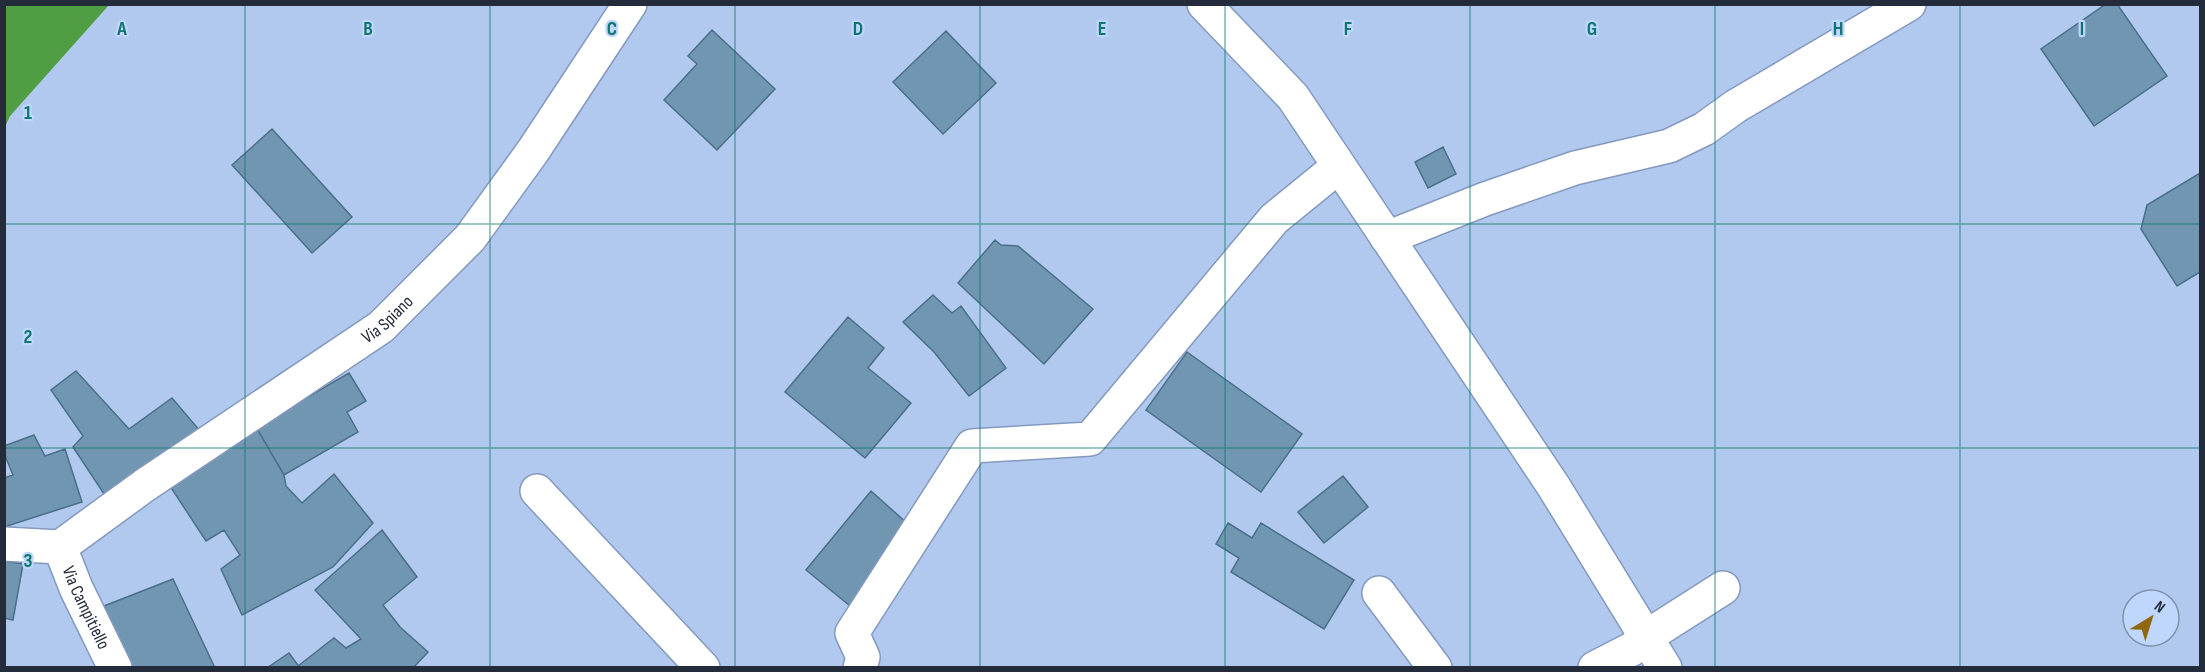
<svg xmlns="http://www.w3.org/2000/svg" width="2205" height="672" viewBox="0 0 2205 672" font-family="'Sofia Sans Condensed',sans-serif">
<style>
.forest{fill:#509e43}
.building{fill:#7096b2;stroke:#4a6f8a;stroke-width:1.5}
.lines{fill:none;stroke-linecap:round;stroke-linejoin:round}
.minor-casing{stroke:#8499be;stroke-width:36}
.minor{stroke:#fff;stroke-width:33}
.grid{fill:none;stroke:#0f766e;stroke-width:1.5;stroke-opacity:0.55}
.labels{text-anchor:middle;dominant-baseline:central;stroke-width:4.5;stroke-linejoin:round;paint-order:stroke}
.street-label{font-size:18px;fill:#242c3b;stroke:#bfd6fd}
.grid-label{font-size:20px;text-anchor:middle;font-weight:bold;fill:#0f766e;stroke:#bfd6fd;stroke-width:4.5;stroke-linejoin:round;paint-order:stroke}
</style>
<rect width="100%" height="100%" fill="#b2c9ef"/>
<!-- forest -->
<path class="forest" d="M 5,4 L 109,5 L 10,116 L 5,127 Z"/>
<!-- building -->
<path class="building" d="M 2106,4 L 2117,4 L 2167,76 L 2094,126 L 2041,49 Z
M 712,30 L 775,89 L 717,150 L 664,100 L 697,64 L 688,56 Z
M 946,31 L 996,83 L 943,134 L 893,82 Z
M 272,129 L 352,217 L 312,253 L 232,165 Z
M 1443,147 L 1456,174 L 1428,188 L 1415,162 Z
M 2200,173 L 2200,272 L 2177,286 L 2141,229 L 2147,205 Z
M 995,240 L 1001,245 L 1018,246 L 1093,309 L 1044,364 L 958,283 Z
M 933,295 L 952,313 L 961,306 L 1006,368 L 969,396 L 934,352 L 903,322 Z
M 848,317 L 884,348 L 868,368 L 911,403 L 865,458 L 785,392 Z
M 1187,352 L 1302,434 L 1261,492 L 1146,410 Z
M 76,371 L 129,429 L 172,398 L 201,432 L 106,497 L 73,447 L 83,436 L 51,390 Z
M 349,373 L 366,401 L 347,412 L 358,432 L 284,475 L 256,427 Z
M 256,427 L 284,475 L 286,486 L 302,503 L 334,474 L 373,523 L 333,567 L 242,615 L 221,569 L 240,555 L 224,530 L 206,541 L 168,483 Z
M 34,435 L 45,456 L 65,449 L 82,502 L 4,527 L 4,478 L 13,475 L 4,453 L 4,446 Z
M 1343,476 L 1368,507 L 1324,543 L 1298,512 Z
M 871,491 L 909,525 L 850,606 L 806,570 Z
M 1228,523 L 1252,538 L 1261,523 L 1354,580 L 1324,629 L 1231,572 L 1239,558 L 1216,544 Z
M 382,530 L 417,577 L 383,605 L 400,627 L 428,652 L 413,668 L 300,668 L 298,666 L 334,638 L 346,648 L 361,639 L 315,590 Z
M 4,561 L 23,564 L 13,620 L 4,618 Z
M 173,579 L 215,668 L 130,668 L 104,606 Z
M 289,653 L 300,668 L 267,668 Z"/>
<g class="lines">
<defs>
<g id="minor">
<path d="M 1204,4 L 1293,97 L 1554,487 L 1665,668"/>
<path d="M 1387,238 L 1485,199 L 1575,168 L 1669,146 L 1704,129 L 1736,106 L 1909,4"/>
<path d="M 537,491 L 703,668"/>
<path d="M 4,544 L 60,547"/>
<path id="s1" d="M 60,547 L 145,485 L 381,327 L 470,238 L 533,151 L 630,4"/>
<path id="s2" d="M 60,547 L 76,588 L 115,668"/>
<path d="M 1379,593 L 1435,668"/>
<path d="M 860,668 L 863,657 L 852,633 L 972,446 L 1090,439 L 1274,219 L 1339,166"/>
<path d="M 1595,668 L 1632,649 L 1646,637 L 1723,588"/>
</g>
</defs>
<!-- minor casing -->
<use href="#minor" class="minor-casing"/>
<!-- minor -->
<use href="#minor" class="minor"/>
</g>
<!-- grid -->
<path class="grid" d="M 245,4 L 245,668M 490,4 L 490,668M 735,4 L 735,668M 980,4 L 980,668M 1225,4 L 1225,668M 1470,4 L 1470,668M 1715,4 L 1715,668M 1960,4 L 1960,668M 4,224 L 2200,224M 4,448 L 2200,448"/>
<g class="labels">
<!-- street labels -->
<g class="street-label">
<text stroke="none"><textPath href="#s1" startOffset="399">Via Spiano</textPath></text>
<text stroke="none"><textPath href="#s2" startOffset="66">Via Campitiello</textPath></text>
</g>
</g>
<g class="grid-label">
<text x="122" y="35">A</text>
<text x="368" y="35">B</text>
<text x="612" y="35">C</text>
<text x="858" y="35">D</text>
<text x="1102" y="35">E</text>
<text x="1348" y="35">F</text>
<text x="1592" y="35">G</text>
<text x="1838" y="35">H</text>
<text x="2082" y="35">I</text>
<text x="28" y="119">1</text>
<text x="28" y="343">2</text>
<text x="28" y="567">3</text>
</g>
<!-- border -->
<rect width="2205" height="672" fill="none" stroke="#242c3b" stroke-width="12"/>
<!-- north arrow -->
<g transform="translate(2151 618) rotate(38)"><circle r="28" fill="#bfd6fd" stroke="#8192af" stroke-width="1.5"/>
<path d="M0-4.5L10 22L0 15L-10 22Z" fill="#8f670d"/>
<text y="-9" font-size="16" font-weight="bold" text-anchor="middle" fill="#242c3b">N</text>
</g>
</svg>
